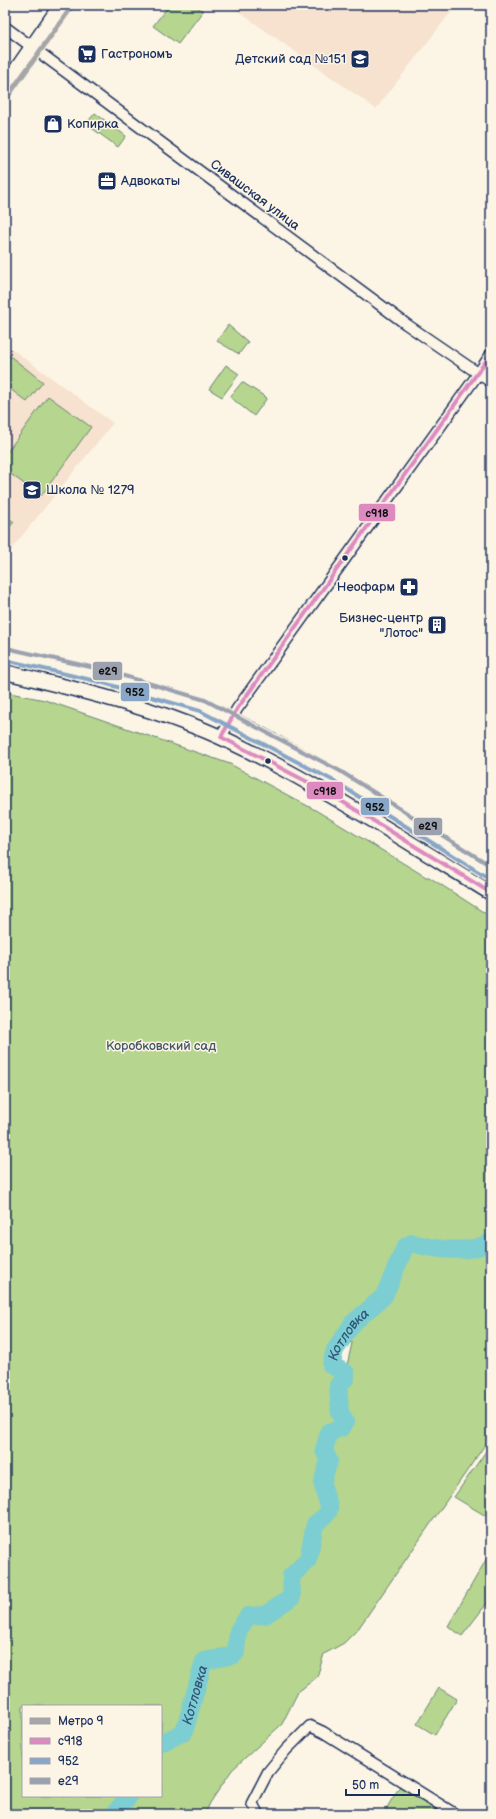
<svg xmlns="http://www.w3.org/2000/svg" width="496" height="1819" viewBox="0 0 496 1819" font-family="'Balsamiq Sans',sans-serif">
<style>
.built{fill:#f6e2ce}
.green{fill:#b6d58e;stroke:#688276;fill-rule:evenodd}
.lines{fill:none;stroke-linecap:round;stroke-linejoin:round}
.river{stroke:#7cced2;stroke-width:18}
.street-casing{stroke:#1b2f5e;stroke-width:13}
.secondary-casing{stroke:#1b2f5e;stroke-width:17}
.street{stroke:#fcf5e5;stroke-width:10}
.secondary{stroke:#fcf5e5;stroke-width:14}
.bus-1-casing{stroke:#fcf5e5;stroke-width:7}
.bus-2-casing{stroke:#fcf5e5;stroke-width:7}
.bus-3-casing{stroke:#fcf5e5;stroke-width:7}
.bus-1{stroke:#dd8ac1;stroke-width:4}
.bus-2{stroke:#88a6c7;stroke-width:4}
.bus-3{stroke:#9ba1af;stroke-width:4}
.metro-1-casing{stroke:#fcf5e5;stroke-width:8}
.metro-1{stroke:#a6a6a8;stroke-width:5}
.bus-dot{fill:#1b2f5e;stroke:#fcf5e5;stroke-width:1.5}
.labels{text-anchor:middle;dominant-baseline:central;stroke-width:3;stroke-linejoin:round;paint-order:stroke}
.poi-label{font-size:13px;fill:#1b2f5e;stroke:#fcf5e5;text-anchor:start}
.street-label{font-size:13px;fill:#1b2f5e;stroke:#fcf5e5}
.park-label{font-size:13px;fill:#42586a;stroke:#fcf5e5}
.water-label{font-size:14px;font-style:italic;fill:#33577b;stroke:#fcf5e5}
.line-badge{stroke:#fcf5e5;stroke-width:1.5}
.pale-badge-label{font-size:11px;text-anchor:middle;font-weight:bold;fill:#111}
</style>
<rect width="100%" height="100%" fill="#fcf5e5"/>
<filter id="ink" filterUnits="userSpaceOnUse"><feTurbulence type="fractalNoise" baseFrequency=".025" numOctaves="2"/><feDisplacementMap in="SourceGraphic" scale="8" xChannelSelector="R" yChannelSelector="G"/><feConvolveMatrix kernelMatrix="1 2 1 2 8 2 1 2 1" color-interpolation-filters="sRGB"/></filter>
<g filter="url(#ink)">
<!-- built -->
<path class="built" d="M 238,5 L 449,5 L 454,8 L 376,109 L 235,9 Z
M 5,344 L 113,423 L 5,557 Z"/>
<!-- green -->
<path class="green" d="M 169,5 L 195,5 L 203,11 L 178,44 L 153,26 Z
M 95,113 L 126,136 L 118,147 L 86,124 Z
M 228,325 L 248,342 L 239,354 L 217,341 Z
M 6,353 L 43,382 L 27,402 L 5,385 Z
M 226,365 L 239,374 L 222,397 L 209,389 Z
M 242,382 L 267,398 L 254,416 L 230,397 Z
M 48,396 L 91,427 L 41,496 L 5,470 L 5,455 Z
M 5,515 L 14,522 L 5,532 Z
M 5,692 L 45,700 L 230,764 L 317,811 L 426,877 L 429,877 L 491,917 L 491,1436 L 358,1629 L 344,1643 L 324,1654 L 317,1677 L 298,1692 L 282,1724 L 232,1770 L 210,1803 L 205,1814 L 5,1814 ZM 352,1342 L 352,1343 L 345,1374 L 330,1366 L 334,1349 ZM 23,1706 L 161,1706 L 161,1796 L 23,1796 Z
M 491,1444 L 491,1519 L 454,1497 Z
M 491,1551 L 491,1598 L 462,1636 L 448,1626 Z
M 439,1688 L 457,1699 L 435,1735 L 417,1724 Z
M 400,1786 L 444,1814 L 383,1814 Z"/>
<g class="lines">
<!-- river -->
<g class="river">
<path id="s1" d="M 161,1743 L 184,1732 L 204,1661 L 234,1655 L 236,1652 L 238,1631 L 248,1616 L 265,1615 L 292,1597 L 291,1576 L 308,1560 L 315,1524 C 338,1507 327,1509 323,1486 C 322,1479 327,1468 329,1461 L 324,1450 L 329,1432 L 341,1428 L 345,1422 L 340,1412 L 338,1385 L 346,1378 L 346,1373 L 331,1365 L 335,1350 L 353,1323 L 384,1296 L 405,1247 L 412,1243 C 437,1250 468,1254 491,1242"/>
<path d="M 114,1814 L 129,1796"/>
</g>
<defs>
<path id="street" d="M 5,27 L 406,324 L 491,382
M 221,737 L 237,709 L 478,374 L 491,354
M 258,1814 L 252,1803 L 268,1772 L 286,1750 L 310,1726 L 323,1732 L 455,1814"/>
<path id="secondary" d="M 5,86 L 61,5
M 5,654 L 102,676 L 202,705 L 250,729 L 337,776 L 491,873
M 5,672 C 67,687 131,702 191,725 C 221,736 250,751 278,766 C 351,805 421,850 491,893"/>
</defs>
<!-- street casing -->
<use href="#street" class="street-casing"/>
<!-- secondary casing -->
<use href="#secondary" class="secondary-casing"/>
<!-- street -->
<use href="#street" class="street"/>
<!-- secondary -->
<use href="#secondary" class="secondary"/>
<defs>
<path id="bus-1" d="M 491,354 L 237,709 L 221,737 L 325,791 L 491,893"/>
<path id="bus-2" d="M 5,660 L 100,682 L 200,711 L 334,781 L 488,878"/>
<path id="bus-3" d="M 6,648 L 104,670 L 205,700 L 340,771 L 491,866"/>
</defs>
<!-- bus-1 casing -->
<use href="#bus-1" class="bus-1-casing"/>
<!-- bus-2 casing -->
<use href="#bus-2" class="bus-2-casing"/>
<!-- bus-3 casing -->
<use href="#bus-3" class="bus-3-casing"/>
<!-- bus-1 -->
<use href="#bus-1" class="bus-1"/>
<!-- bus-2 -->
<use href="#bus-2" class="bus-2"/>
<!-- bus-3 -->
<use href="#bus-3" class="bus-3"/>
<defs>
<path id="metro-1" d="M 5,100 L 73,5"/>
</defs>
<!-- metro-1 casing -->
<use href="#metro-1" class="metro-1-casing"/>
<!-- metro-1 -->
<use href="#metro-1" class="metro-1"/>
</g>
</g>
<!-- icons -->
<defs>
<symbol id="supermarket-square" viewBox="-11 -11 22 22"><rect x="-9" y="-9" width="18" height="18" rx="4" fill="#1b2f5e" stroke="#fcf5e5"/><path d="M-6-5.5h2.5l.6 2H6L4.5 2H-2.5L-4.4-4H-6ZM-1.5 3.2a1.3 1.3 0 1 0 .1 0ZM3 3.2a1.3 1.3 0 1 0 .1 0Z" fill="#fff"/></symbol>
<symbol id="school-square" viewBox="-11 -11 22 22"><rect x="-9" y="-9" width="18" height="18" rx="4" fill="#1b2f5e" stroke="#fcf5e5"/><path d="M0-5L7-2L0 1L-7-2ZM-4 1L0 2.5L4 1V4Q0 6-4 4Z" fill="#fff"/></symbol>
<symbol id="shop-square" viewBox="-11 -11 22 22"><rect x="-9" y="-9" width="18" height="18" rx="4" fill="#1b2f5e" stroke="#fcf5e5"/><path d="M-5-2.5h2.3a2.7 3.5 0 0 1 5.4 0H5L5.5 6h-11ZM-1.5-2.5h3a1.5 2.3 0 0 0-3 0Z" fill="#fff"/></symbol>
<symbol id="office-square" viewBox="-11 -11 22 22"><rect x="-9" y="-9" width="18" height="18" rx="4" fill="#1b2f5e" stroke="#fcf5e5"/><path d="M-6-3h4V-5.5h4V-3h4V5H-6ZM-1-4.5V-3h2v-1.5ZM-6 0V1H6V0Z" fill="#fff"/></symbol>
<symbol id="pharmacy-square" viewBox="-11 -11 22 22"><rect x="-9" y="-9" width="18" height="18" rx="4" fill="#1b2f5e" stroke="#fcf5e5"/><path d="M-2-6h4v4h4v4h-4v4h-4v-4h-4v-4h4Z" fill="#fff"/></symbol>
<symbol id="building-square" viewBox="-11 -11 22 22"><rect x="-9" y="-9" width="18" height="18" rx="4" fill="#1b2f5e" stroke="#fcf5e5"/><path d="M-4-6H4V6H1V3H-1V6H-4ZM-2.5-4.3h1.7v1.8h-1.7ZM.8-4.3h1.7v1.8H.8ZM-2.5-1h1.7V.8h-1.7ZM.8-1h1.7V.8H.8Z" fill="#fff"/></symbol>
</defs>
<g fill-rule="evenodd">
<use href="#supermarket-square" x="76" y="43" width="22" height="22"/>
<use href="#school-square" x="349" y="48" width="22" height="22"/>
<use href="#shop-square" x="42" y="113" width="22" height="22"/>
<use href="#office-square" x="96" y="170" width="22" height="22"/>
<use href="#school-square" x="21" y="479" width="22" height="22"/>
<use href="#pharmacy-square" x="398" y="576" width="22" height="22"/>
<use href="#building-square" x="426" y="614" width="22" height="22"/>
</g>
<!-- markers -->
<g class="bus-dot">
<circle cx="345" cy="558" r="3.5"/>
<circle cx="268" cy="761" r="3.5"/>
</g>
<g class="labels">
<!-- poi labels -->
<g class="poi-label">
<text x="101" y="54">Гастрономъ</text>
<text x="346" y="59" text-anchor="end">Детский сад №151</text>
<text x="67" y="124">Копирка</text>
<text x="121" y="181">Адвокаты</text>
<text x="46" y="490">Школа № 1279</text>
<text x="395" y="587" text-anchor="end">Неофарм</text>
<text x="423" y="618" text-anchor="end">Бизнес-центр<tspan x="423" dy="15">"Лотос"</tspan></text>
</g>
<!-- street labels -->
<g class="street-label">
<text transform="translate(255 195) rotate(37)">Сивашская улица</text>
</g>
<!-- park labels -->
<g class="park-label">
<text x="161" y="1046">Коробковский сад</text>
</g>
<!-- water labels -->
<g class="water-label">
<text stroke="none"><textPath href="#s1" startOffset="531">Котловка</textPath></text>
<text stroke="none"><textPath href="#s1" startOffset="64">Котловка</textPath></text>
</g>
</g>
<g class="line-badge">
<rect x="358" y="503" width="38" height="19" rx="4" fill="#dd8ac1"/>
<rect x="92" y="661" width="31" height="20" rx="4" fill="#9ba1af"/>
<rect x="120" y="682" width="30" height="20" rx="4" fill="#88a6c7"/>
<rect x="306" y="781" width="38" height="19" rx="4" fill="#dd8ac1"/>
<rect x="360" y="797" width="30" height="19" rx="4" fill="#88a6c7"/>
<rect x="413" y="817" width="30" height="19" rx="4" fill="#9ba1af"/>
</g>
<g class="pale-badge-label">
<text x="377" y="517">с918</text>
<text x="108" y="675">е29</text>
<text x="135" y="696">952</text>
<text x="325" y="795">с918</text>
<text x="375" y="811">952</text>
<text x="428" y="830">е29</text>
</g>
<!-- margin -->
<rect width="496" height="1819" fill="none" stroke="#fcf5e5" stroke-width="20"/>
<rect x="10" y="10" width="476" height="1799" fill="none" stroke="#1b2f5e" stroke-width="1.5" filter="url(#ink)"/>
<!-- legend -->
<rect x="22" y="1705" width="140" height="92" fill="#fcf5e5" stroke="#a2a6af"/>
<rect x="30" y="1718" width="20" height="6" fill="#a6a6a8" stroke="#a2a6af"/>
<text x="58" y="1725" font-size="12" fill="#1b2f5e">Метро 9</text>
<rect x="30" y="1738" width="20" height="6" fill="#dd8ac1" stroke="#a2a6af"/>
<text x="58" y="1745" font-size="12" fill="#1b2f5e">с918</text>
<rect x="30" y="1758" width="20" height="6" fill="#88a6c7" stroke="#a2a6af"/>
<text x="58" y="1765" font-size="12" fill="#1b2f5e">952</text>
<rect x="30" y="1778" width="20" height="6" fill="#9ba1af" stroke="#a2a6af"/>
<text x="58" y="1785" font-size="12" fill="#1b2f5e">е29</text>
<!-- scale -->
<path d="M346 1789v6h73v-6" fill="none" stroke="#1b2f5e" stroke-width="2"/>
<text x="352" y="1789" font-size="12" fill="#1b2f5e" stroke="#fcf5e5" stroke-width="3" paint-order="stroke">50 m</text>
</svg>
